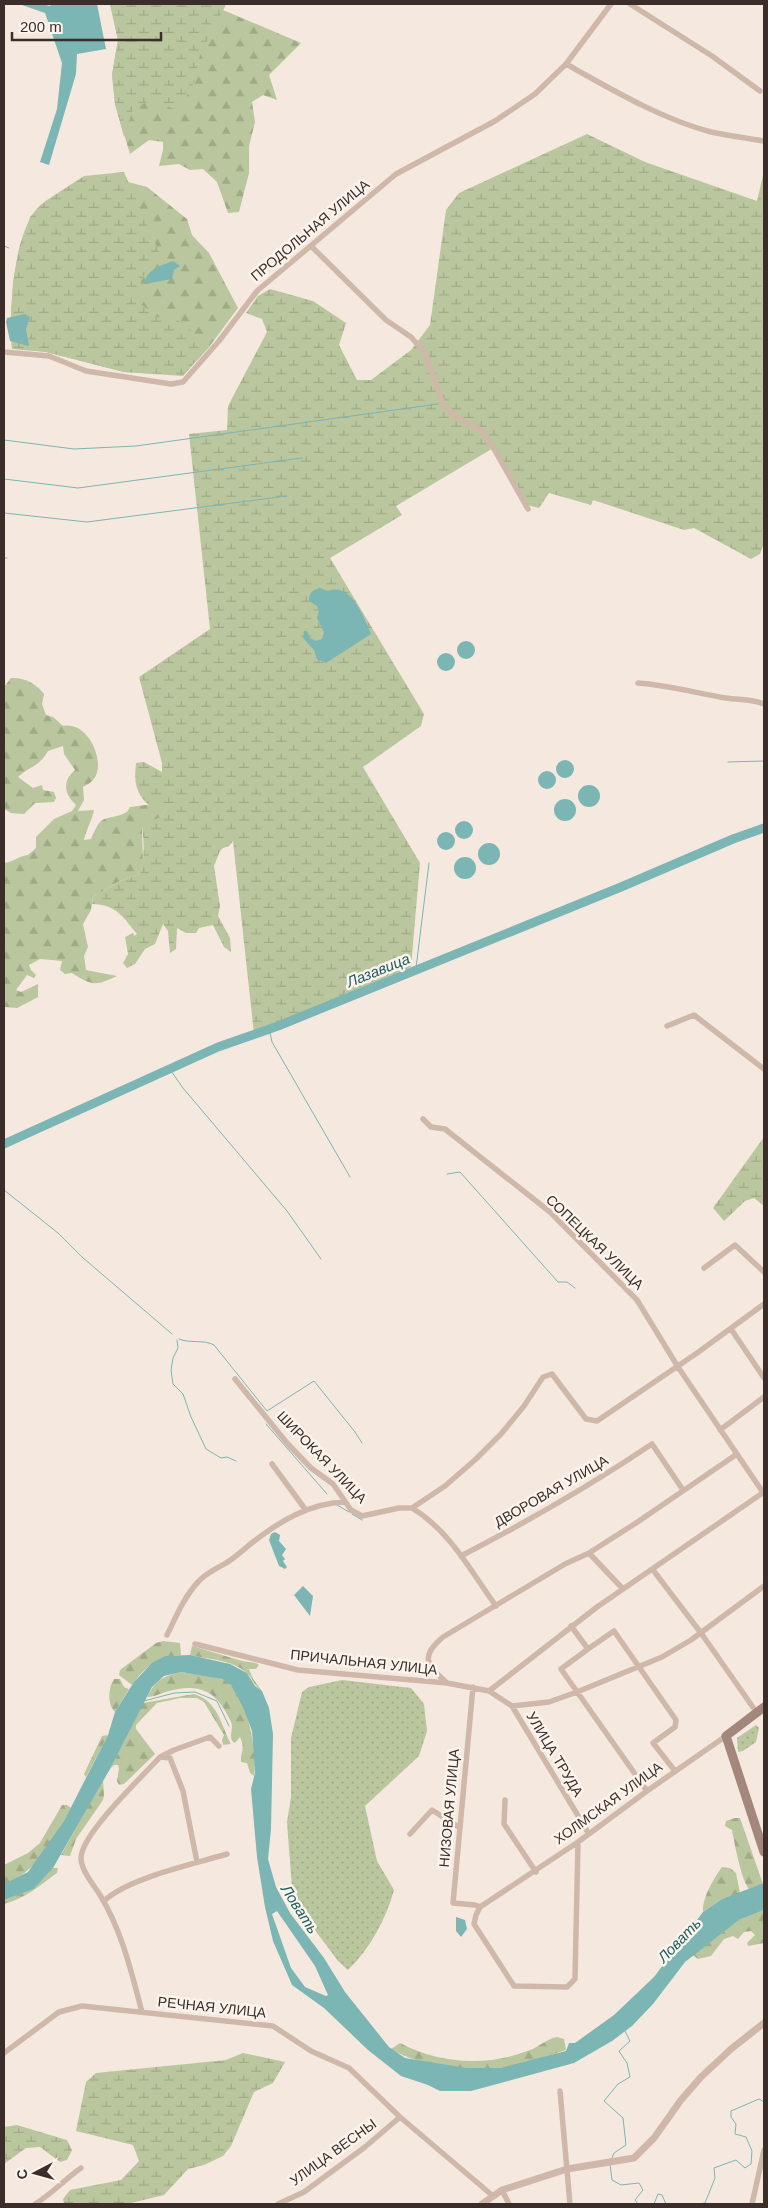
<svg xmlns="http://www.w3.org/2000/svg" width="768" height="2208" viewBox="0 0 768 2208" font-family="Arial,sans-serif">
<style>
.green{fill:url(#green-dots)}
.forest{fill:url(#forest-firs)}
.wetland{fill:url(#wetland-marsh)}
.water{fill:#7bb5b4;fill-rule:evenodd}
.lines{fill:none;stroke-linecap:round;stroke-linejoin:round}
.stream{stroke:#7bb5b4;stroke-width:1}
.river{stroke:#7bb5b4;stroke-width:9}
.minor{stroke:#cfb8a9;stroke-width:5.5}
.tertiary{stroke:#cfb8a9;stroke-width:7}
.secondary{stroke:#a3877a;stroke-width:9}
.labels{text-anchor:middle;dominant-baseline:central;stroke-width:5;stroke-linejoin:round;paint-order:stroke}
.street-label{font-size:14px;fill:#3b2e2a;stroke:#fcf4ec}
.water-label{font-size:15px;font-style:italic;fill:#1b6061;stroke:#fcf4ec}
</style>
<defs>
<pattern id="green-dots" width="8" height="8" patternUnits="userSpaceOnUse" patternTransform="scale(1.25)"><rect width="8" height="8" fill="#bac69d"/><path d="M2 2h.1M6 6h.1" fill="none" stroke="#a1aa87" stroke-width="1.8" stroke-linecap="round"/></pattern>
<pattern id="forest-firs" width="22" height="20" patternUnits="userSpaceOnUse" patternTransform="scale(1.25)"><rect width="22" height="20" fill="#bac69d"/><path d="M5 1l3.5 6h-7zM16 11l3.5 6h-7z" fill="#a1aa87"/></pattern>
<pattern id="wetland-marsh" width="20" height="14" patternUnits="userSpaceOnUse" patternTransform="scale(1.25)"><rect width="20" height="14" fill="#bac69d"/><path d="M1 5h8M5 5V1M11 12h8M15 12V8" fill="none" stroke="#a1aa87"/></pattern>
</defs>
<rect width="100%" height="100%" fill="#f5e9df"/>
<!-- green -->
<path class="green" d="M 342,1680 L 411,1688 L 424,1704 L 427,1731 L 419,1756 L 365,1806 L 377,1861 L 394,1890 C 386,1919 370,1949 348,1970 L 338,1961 L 300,1910 L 292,1888 L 287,1822 L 291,1797 L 291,1738 L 302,1692 L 309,1687 Z
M 756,1725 L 759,1728 L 756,1742 L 743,1751 L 738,1752 L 737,1738 Z"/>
<!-- forest -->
<path class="forest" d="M 110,4 L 226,4 L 223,10 L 301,43 L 269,75 L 277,100 L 263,95 L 252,102 L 255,122 L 249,146 L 249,173 L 239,212 L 228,213 L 217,182 L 203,169 L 190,170 L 179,164 L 159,166 L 163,150 L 163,142 L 149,140 L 130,154 L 115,104 L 112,74 L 118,40 Z
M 128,182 L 147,187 L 187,219 L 192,235 L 209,253 L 238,308 L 209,347 L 183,376 L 124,372 L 46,352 L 12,349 C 9,313 12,221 46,201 C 51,198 59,198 65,196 C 86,192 107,187 128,182 Z
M 11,678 C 24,677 37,684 44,694 L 42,704 L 46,715 L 53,717 L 63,726 C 90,721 107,766 93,780 C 91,783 86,785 83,787 L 84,800 L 78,811 L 94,810 C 92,821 86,829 84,840 L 91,839 C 103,810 105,823 127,812 L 130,807 L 169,802 L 161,817 L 142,826 L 143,864 L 140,874 L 120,881 L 93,897 L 91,910 L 83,924 L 88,947 L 84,956 L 86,970 L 117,976 C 96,986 92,986 72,973 L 65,974 L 60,970 L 62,961 L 40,959 L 29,965 L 31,970 L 36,975 L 34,978 L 27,975 L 16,990 L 21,992 L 38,984 L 38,997 L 17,1008 L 5,1007 L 4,1003 L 4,863 C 13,862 19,856 28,855 L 36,848 L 36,837 L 54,819 L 72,811 L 76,805 C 64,794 62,781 75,770 L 64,754 L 63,746 L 48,751 C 38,768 31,765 18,777 L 33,788 L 42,785 L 43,790 L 54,792 L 56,798 L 54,802 L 35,803 L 24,814 L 11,813 L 4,809 L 4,687 Z
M 163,1641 L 180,1643 L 181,1655 C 157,1657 146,1666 132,1685 L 119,1675 L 120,1670 L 156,1643 Z
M 192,1646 L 242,1661 L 256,1663 L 259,1665 L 256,1669 L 249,1669 L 253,1679 L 262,1691 C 254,1686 253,1679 247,1673 C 233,1660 207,1659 190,1655 Z
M 181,1672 C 195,1675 219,1674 230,1684 C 248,1700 257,1752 254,1776 L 250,1773 L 247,1763 L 241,1762 C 240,1752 246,1750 240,1737 L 235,1743 L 232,1741 C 229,1734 234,1728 231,1722 C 218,1693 202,1682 169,1691 C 162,1693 154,1697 147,1697 C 156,1680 163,1676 181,1672 Z
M 114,1679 L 120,1679 L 124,1687 L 129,1689 L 115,1712 C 107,1704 108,1688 114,1679 Z
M 194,1694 C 218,1701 221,1725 231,1744 L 223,1745 L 222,1740 L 224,1735 L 204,1702 L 197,1698 L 180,1698 L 157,1703 L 136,1725 L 136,1729 L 155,1754 L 124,1784 L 119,1785 L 117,1781 L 119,1768 L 118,1765 L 114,1765 L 110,1769 L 143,1703 Z
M 108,1735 L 86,1777 L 84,1774 L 102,1736 Z
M 103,1780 L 104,1795 L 103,1800 L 76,1839 L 70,1856 L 61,1855 Z
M 62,1805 L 67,1805 L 71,1808 C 56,1837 37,1873 4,1884 L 4,1865 L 28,1853 L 40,1843 Z
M 735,1818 L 740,1818 L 763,1884 L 749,1889 C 742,1882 734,1842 732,1830 L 725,1826 L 726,1821 Z
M 722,1867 L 730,1868 L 736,1873 L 740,1893 L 722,1899 L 703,1912 C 702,1898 714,1878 722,1867 Z
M 53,1868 L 58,1868 L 57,1873 C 39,1886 26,1898 4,1904 L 4,1900 L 34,1889 Z
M 764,1910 L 764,1943 L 748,1946 L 747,1943 L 755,1935 L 751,1931 L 744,1932 L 738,1939 L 733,1936 L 724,1939 L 711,1956 L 698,1959 L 693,1955 L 739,1920 Z
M 557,2037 L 564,2039 L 566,2050 C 545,2057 522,2065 499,2068 C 468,2072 419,2066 391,2049 L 400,2043 C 440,2064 487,2067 530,2050 C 539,2047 546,2039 557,2037 Z"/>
<!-- wetland -->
<path class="wetland" d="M 110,4 L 226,4 L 200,55 L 192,88 L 177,110 L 151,100 L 133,109 L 124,137 L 115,104 L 112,75 L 118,40 Z
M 587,134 L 645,162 L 757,201 L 764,171 L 764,543 L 760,554 L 751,559 L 694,528 L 684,530 L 593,500 L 591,505 L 549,493 L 539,508 L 527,505 L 495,447 L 396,506 L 402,515 L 330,558 L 424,714 L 421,726 L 363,767 L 420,863 L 411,967 L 254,1034 L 233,841 L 229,846 L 223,848 L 220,851 L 214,866 L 220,906 L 218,916 L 230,938 L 231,952 L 224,947 L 213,925 L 199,928 L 196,933 L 186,933 L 177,928 L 176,949 L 170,953 L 168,931 L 163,924 L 155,944 L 145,949 L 135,964 L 127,968 L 123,963 L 128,954 L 125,937 L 133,933 L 134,936 L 137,934 C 122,916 117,905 92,904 L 93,897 L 120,881 L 140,874 C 145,858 144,842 142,825 L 161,817 L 168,803 L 149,805 C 135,793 134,781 136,763 L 144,762 L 162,772 L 162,763 L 139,677 L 210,629 L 189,434 L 227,430 L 228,406 L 267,332 L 262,319 L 246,313 L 258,296 L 270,289 L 313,301 L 346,323 L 339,345 L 357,380 L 371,380 L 411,350 L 430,325 L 446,210 L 459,193 Z
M 124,172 L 160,254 L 142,278 L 137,301 L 157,317 L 176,319 L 210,346 L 183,375 L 124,372 L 46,352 L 12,348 L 10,329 L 13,282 L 18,255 L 30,217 L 47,200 L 84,176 Z
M 764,1137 L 764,1206 L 754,1198 L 745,1201 L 724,1221 L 713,1208 Z
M 243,2053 L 285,2062 L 273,2083 L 254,2092 L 231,2146 L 223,2156 L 204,2165 L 188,2169 L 164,2195 L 127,2204 L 64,2204 L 63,2199 L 70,2190 L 121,2180 L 139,2161 L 133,2145 L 76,2131 L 86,2082 L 96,2073 L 226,2060 Z
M 17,2125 L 67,2140 L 72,2150 L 67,2160 L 60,2162 L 40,2147 L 26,2148 L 4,2164 L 4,2127 Z"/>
<!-- water -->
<path class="water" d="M 19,4 L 43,4 L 50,6 L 51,4 L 97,4 L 106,49 L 77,54 L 76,74 L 49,165 L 40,162 L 57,109 L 62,63 L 45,13 Z
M 173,261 L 180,266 L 174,270 L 172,279 L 145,284 C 145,270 162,265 173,261 Z
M 25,314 L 30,317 L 26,329 L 29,346 L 10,341 L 6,322 L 7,318 Z
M 320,588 L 328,591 C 351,582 364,617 371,634 L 326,663 L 317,659 L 314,650 L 303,638 L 304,631 L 307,631 L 310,638 L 316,641 L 322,639 L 324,632 L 317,618 L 319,611 L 317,606 L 309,601 C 309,592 313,590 320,588 Z
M457 650a9 9 0 1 1 18 0a9 9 0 1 1-18 0Z
M437 662a9 9 0 1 1 18 0a9 9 0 1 1-18 0Z
M556 769a9 9 0 1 1 18 0a9 9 0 1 1-18 0Z
M538 780a9 9 0 1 1 18 0a9 9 0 1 1-18 0Z
M578 796a11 11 0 1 1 22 0a11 11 0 1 1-22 0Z
M554 810a11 11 0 1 1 22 0a11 11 0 1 1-22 0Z
M455 830a9 9 0 1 1 18 0a9 9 0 1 1-18 0Z
M437 841a9 9 0 1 1 18 0a9 9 0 1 1-18 0Z
M478 854a11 11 0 1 1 22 0a11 11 0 1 1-22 0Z
M454 868a11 11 0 1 1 22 0a11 11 0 1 1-22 0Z
M 275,1532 L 280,1535 L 279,1541 L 286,1549 L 282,1555 L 285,1559 L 283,1561 L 287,1567 L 285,1569 L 279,1566 L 269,1540 L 271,1534 Z
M 303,1586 L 313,1596 L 310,1616 L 294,1595 Z
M 190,1655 L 230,1664 L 247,1673 L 255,1686 L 262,1691 L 269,1708 L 273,1734 L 271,1829 L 268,1859 L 276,1887 L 290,1913 L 324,1958 L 345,1992 L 389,2047 L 405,2058 L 466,2068 L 500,2068 L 566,2051 L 569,2043 L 575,2043 L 614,2015 L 654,1977 L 703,1912 L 722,1899 L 764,1883 L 764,1910 L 739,1920 L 685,1962 L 653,2004 L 632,2026 L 612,2041 L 574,2063 L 471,2091 L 440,2091 L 428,2085 L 401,2076 L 368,2050 L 324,2008 L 292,1985 L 273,1941 L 265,1907 L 257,1857 L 251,1789 L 255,1773 L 252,1731 L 243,1707 L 231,1685 L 222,1679 L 181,1672 L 164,1676 L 152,1687 L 110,1769 L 53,1868 L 34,1889 L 4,1900 L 4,1884 L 28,1872 L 64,1821 L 108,1735 L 115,1712 L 134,1682 L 152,1663 L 165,1656 ZM 277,1911 L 315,1966 L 328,1995 L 326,1996 L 305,1987 L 291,1968 L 272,1914 Z
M 456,1917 L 465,1920 L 467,1929 L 461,1937 L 456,1931 Z"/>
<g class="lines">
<!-- stream -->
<path class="stream" d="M 4,246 L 9,248
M 4,440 L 74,449 L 136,446 L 438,404
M 4,479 L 78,488 L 302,458
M 4,513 L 87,522 L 287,496
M 4,558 L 7,558
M 728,762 L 764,761
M 416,968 L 429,863
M 269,1029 L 272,1042 L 350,1177
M 169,1068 L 183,1088 L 287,1211 L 321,1259
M 447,1174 L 460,1172 L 558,1282 L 567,1282 L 575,1288
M 4,1190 L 58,1233 L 82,1257 L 172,1334
M 179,1339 C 190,1344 203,1339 214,1345 L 267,1411 L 314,1381 L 355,1432 L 362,1443
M 177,1340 L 178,1348 L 173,1358 L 171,1370 L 173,1384 L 183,1394 L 191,1417 L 206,1449 L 221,1458 L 227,1457 L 236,1461
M 266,1424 L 327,1494
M 337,1505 L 349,1512
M 352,1514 L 362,1520
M 144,1701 L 174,1693 L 195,1692 L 217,1701 L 229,1726
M 612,2158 L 614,2153 L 626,2145 L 623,2118 L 604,2101 L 618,2084 L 630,2077 L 627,2063 L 619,2051 L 630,2041 L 625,2031
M 610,2164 L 612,2180 L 621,2185 L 639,2183 L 643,2190 L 635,2200 L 638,2204
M 654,2204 L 658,2194 L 662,2195 L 666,2204
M 699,2204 L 705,2203 L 715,2178 L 714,2168 L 736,2160 L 745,2168 L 751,2164 L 752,2151 L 746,2137 L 735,2134 L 736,2124 L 731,2117 L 731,2111 L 759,2099 L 764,2102"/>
<!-- river -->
<path class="river" d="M 4,1144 L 218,1047 L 278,1026 L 621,887 L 733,839 L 764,828"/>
<!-- minor -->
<path class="minor" d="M 630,4 L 712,56 L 760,91
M 566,64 C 611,89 661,119 711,132 C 729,136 747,138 764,141
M 311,246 L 386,320 L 411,337 L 425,353 L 443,404 L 457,418 L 481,430 L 490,442 L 528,509
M 4,352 L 49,356 L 86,371 L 171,384 L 183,382 L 219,341 L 257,291 L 396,174 L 495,121 L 535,94 L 566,64 L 611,4
M 638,683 C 668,685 696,693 726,698 C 739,700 752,699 764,704
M 667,1026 L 694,1015 L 764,1069
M 423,1119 L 431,1127 L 445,1129 L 550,1212 L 637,1300 L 678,1367 L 764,1494
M 704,1268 L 735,1245 L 764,1272
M 731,1329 L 764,1378
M 235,1379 L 287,1443 L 311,1468 L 333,1484 L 351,1510 L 362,1516 L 399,1508 L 412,1508 L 445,1486 L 476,1459 L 501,1434 L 524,1406 L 543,1377 L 552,1374 L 586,1419 L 597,1421 L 697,1353 L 764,1304
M 720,1430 L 764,1397
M 272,1464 L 305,1509
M 412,1508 C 450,1531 470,1570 496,1606
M 589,1553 L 623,1589
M 461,1556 C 527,1522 591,1485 652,1444 L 683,1490
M 653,1570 L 701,1633 L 757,1713
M 571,1626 L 588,1649 L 614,1631 L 676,1720 L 675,1727 L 653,1743 L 675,1771
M 167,1635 C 176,1617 184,1597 198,1582 C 206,1573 216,1569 226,1563 C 235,1558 244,1549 253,1542 C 280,1521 310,1503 345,1502
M 195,1644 L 298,1670 L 447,1683 L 489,1691 L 512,1706 L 589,1834
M 588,1649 L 561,1669 L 647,1791
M 447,1683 C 426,1664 420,1657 443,1637 L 565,1564 L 589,1553 L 636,1523 L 737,1454
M 473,1687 L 453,1903 L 475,1905 L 480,1907
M 489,1691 L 597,1607 L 764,1492
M 512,1706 L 549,1702 L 577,1692 L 662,1657 L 691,1640 L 764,1586
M 160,1757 L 174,1750 L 210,1737 L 219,1746
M 505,1800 L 504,1824 L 536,1872
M 410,1834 L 432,1810 L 460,1828
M 578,1842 L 575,1979 L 567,1987 L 514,1986 L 474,1924 L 476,1915 L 480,1907 L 578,1842 L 647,1791 L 726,1736
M 104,1901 C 128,1878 194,1864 227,1854
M 142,2012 C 131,1971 122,1931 100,1895 C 93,1884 81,1870 81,1858 C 81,1834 143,1776 160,1757 L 170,1758 L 183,1791 L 197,1862
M 4,2053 L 59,2012 L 82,2006 L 273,2026 L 311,2051 L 349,2068 L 400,2117 L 493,2196
M 560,2091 L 570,2204
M 502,2190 L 509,2204
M 35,2204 C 52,2194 65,2179 81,2168
M 278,2204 L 304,2192 L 365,2147 L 400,2117
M 752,2204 L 764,2150"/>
<!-- tertiary -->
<path class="tertiary" d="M 482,2204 L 502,2190 L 567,2169 L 634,2158 L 654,2138 L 681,2100 L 701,2077 L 731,2049 L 764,2023"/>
<!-- secondary -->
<path class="secondary" d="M 764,1707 L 726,1736 L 764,1852"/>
</g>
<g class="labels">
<!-- street labels -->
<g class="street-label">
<text transform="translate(310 230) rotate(-40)">ПРОДОЛЬНАЯ УЛИЦА</text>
<text transform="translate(595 1242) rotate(44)">СОПЕЦКАЯ УЛИЦА</text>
<text transform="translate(322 1457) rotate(46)">ШИРОКАЯ УЛИЦА</text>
<text transform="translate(551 1491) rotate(-30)">ДВОРОВАЯ УЛИЦА</text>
<text transform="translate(364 1662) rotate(6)">ПРИЧАЛЬНАЯ УЛИЦА</text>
<text transform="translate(555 1754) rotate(59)">УЛИЦА ТРУДА</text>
<text transform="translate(608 1803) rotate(-36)">ХОЛМСКАЯ УЛИЦА</text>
<text transform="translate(449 1808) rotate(-85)">НИЗОВАЯ УЛИЦА</text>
<text transform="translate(212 2007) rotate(6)">РЕЧНАЯ УЛИЦА</text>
<text transform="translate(333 2152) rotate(-36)">УЛИЦА ВЕСНЫ</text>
</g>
<!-- water labels -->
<g class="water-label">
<text transform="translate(378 970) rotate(-22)">Лазавица</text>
<text transform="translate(300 1909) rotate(57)">Ловать</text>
<text transform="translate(679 1940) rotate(-46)">Ловать</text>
</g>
</g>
<!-- border -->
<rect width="768" height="2208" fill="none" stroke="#3b2e2a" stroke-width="10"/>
<!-- north arrow -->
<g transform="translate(35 2173) rotate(264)" stroke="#fcf4ec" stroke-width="4" paint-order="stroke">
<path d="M0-4L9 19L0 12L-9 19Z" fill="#3b2e2a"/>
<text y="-8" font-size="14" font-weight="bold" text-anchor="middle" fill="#3b2e2a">С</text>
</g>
<!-- scale -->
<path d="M12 32v8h149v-8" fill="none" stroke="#3b2e2a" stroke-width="2.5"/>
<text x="20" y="32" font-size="15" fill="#3b2e2a" stroke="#fcf4ec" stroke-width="4" paint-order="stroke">200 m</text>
</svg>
